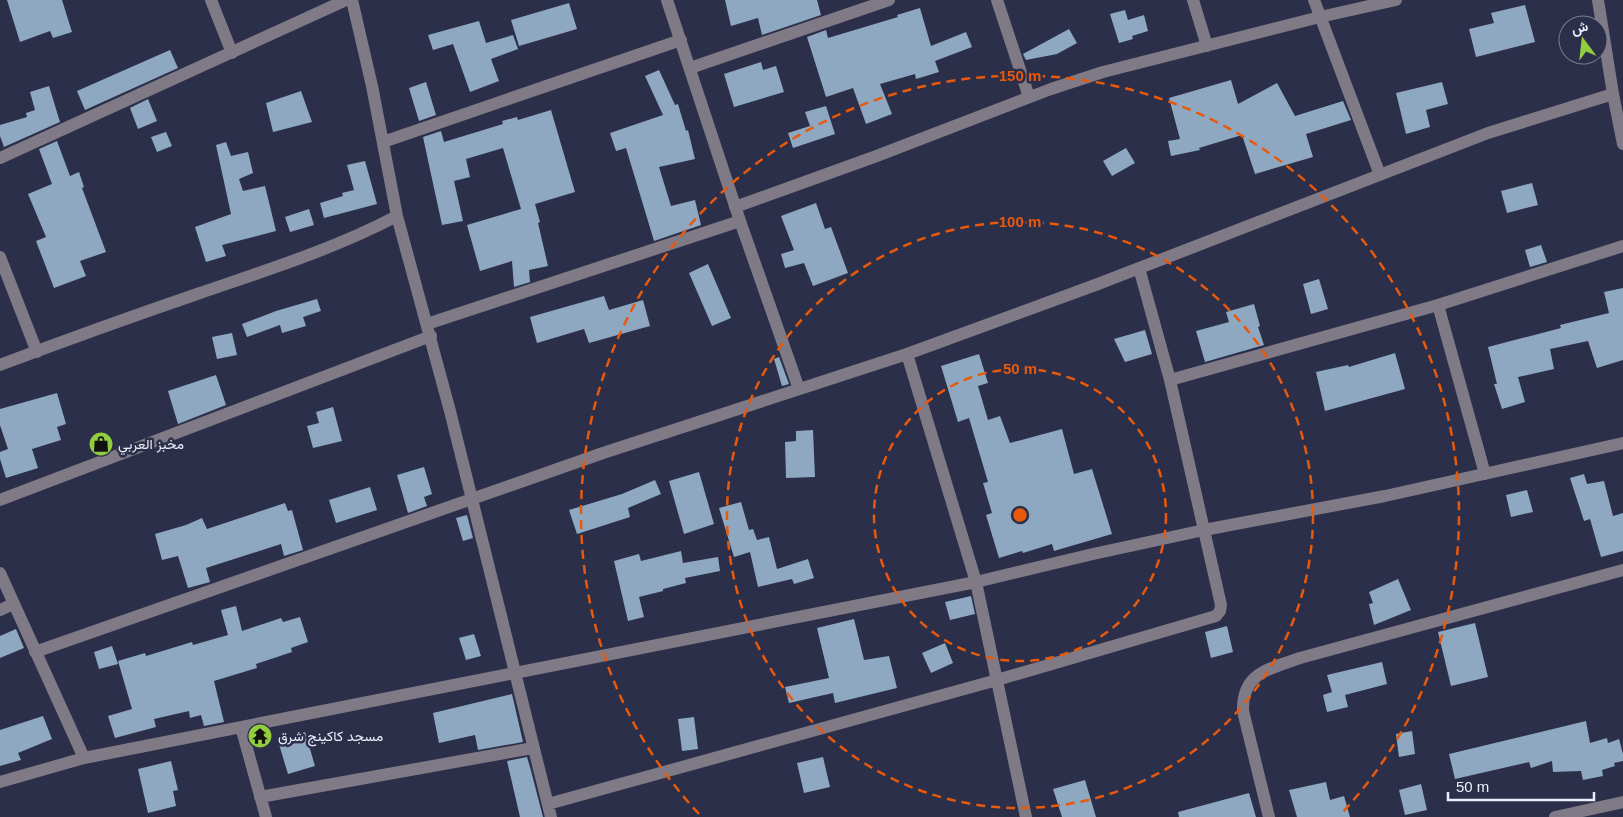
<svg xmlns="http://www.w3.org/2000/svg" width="1623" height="817" viewBox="0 0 1623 817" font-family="Arial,Vazirmatn,sans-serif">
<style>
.building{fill:#8fa8c2}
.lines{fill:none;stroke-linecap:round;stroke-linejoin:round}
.minor{stroke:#807a87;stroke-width:12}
.ring{fill:none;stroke:#e8590c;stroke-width:2.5;stroke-dasharray:9 6}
.labels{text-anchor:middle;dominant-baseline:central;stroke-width:5;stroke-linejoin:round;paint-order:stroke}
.poi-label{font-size:14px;fill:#eceefc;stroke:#2b2f49;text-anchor:start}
.centre{fill:#e8590c;stroke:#2b2f49;stroke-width:2.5}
.ring-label{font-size:15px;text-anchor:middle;font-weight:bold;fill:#e8590c;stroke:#2b2f49;stroke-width:5;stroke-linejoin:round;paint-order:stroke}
</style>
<rect width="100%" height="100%" fill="#2b2f49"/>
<!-- building -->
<path class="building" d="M 7,0 L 62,0 L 72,32 L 53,38 L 50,31 L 20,42 Z
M 725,0 L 817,0 L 821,15 L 762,35 L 758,18 L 731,26 Z
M 569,3 L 577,29 L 519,46 L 511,20 Z
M 1525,5 L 1535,42 L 1476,57 L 1469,29 L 1494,23 L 1491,13 Z
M 920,8 L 931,46 L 966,32 L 972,47 L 935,61 L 939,72 L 916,79 L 915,74 L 880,84 L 892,114 L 866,124 L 853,88 L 826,97 L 807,37 L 826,30 L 828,38 L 898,17 L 897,15 Z
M 1125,10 L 1128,20 L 1144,15 L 1148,31 L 1132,36 L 1133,39 L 1119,43 L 1110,14 Z
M 479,21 L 486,43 L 513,35 L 518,49 L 491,59 L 499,81 L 470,92 L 453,44 L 433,50 L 428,35 Z
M 1069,29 L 1077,43 L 1057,54 L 1026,60 L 1023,54 Z
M 170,50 L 178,68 L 85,110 L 77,91 Z
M 761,62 L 763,70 L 776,66 L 784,92 L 734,107 L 724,74 Z
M 659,70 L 675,105 L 678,104 L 686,131 L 688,130 L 695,159 L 659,167 L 671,206 L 695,200 L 701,225 L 654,241 L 626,148 L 616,151 L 610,133 L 663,115 L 645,76 Z
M 1231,80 L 1238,104 L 1277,83 L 1295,116 L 1343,101 L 1351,120 L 1306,134 L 1313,157 L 1255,174 L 1242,135 L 1199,148 L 1200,150 L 1171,156 L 1168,141 L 1180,139 L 1169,98 Z
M 426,82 L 436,115 L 419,121 L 409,88 Z
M 1442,82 L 1448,104 L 1426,110 L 1430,127 L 1406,134 L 1396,93 Z
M 49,86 L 60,122 L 4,147 L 0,136 L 0,125 L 27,117 L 26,113 L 35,110 L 30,92 Z
M 301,91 L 312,122 L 273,132 L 266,103 Z
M 148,99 L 157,121 L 138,129 L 130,108 Z
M 826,106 L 835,134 L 793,148 L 788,133 L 810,126 L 805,112 Z
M 551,110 L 575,192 L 535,204 L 540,222 L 538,223 L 548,266 L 529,270 L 530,282 L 514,287 L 512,261 L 480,271 L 467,225 L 521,209 L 503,148 L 466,159 L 470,177 L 454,181 L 463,221 L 442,225 L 423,137 L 441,131 L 444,142 L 503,124 L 502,121 L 517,117 L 518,120 Z
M 166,132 L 172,146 L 157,152 L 151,137 Z
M 57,141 L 70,176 L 79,172 L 84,187 L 82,188 L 106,252 L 80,261 L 86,276 L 54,288 L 36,241 L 46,237 L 28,194 L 52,184 L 39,149 Z
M 226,142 L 231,156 L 248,152 L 253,173 L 239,179 L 243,191 L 265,186 L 276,231 L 222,245 L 226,256 L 206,262 L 195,227 L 231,214 L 216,145 Z
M 1126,148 L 1135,163 L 1112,176 L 1103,161 Z
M 365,161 L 377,204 L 324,218 L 320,203 L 343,196 L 342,193 L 354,190 L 347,165 Z
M 1532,183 L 1538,205 L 1507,213 L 1501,191 Z
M 816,203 L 825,229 L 831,227 L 848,273 L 813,286 L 804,263 L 785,268 L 781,254 L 794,250 L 781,216 Z
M 309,209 L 314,225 L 290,232 L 285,217 Z
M 1541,245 L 1547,262 L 1530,267 L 1525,250 Z
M 708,264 L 731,318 L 712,326 L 689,273 Z
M 1319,279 L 1328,309 L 1311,314 L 1303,284 Z
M 1623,288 L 1623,360 L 1597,368 L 1588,341 L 1550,349 L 1554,369 L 1518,377 L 1525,402 L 1502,409 L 1494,384 L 1497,384 L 1488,347 L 1561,328 L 1560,325 L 1609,313 L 1604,292 Z
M 604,296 L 609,310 L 643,300 L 650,326 L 589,343 L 584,329 L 537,343 L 530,317 Z
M 317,299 L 321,311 L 303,317 L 306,326 L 282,333 L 280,325 L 247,337 L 242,324 L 276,311 Z
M 1254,304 L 1260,326 L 1258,327 L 1264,345 L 1205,362 L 1196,331 L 1229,322 L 1226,312 Z
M 1145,330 L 1152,354 L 1125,362 L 1114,339 Z
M 232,333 L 237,355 L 217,359 L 212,337 Z
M 1395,353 L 1405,389 L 1325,411 L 1316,372 L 1348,365 L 1349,367 Z
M 979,354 L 988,383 L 978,386 L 988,420 L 1000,416 L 1010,443 L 1062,429 L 1074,474 L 1092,469 L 1112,534 L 1054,551 L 1052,544 L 1023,553 L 1022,551 L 999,558 L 986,515 L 992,513 L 983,483 L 988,482 L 969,418 L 958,422 L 941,366 Z
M 779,357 L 789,384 L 782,386 L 774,359 Z
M 216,375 L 226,405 L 178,424 L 168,391 Z
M 57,393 L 66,424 L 57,427 L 61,440 L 32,449 L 38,468 L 6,478 L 0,459 L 0,452 L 8,449 L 0,425 L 0,409 Z
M 333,407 L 342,441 L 313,448 L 307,426 L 319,423 L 316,412 Z
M 813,430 L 815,477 L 786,478 L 785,442 L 796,441 L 796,431 Z
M 424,467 L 432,494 L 424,497 L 427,506 L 408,513 L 397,475 Z
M 699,472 L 714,524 L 684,534 L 669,481 Z
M 1584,474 L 1587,484 L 1604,481 L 1613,516 L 1623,513 L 1623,551 L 1601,557 L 1590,519 L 1584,521 L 1570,478 Z
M 655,480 L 661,494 L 628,508 L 630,517 L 577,534 L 569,510 L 622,494 Z
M 370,487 L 377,510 L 336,523 L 329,500 Z
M 1527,490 L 1533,512 L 1511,517 L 1506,495 Z
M 741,502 L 749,530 L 753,529 L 757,540 L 769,537 L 777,569 L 808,559 L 814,578 L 794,584 L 792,579 L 758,587 L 750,552 L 734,557 L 719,508 Z
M 285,503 L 288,511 L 292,510 L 303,550 L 284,556 L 281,544 L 206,568 L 210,582 L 188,588 L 178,556 L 162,560 L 155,534 L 186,525 L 202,518 L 207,529 Z
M 467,515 L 473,538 L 463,541 L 456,518 Z
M 681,551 L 683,563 L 718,557 L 720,571 L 685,578 L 686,583 L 663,589 L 663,591 L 639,597 L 644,617 L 628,621 L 614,561 L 639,554 L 641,561 Z
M 1398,579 L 1411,610 L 1374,625 L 1369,604 L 1373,603 L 1369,592 Z
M 971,596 L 975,614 L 950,620 L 945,602 Z
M 236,606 L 242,631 L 281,618 L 283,622 L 300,617 L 308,642 L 291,648 L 292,652 L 256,664 L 257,668 L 214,681 L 224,722 L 204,726 L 201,715 L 190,718 L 189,711 L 154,719 L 156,727 L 115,738 L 108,716 L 132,709 L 118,661 L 145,653 L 146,656 L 192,642 L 193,645 L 228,635 L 221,610 Z
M 854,619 L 864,660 L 889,656 L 897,688 L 835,703 L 833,693 L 789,703 L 785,687 L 829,678 L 817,628 Z
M 1475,623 L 1488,677 L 1451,686 L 1438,632 Z
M 1227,626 L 1233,652 L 1211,658 L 1205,632 Z
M 16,629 L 24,648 L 0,658 L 0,636 Z
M 474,634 L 481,656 L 466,660 L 459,638 Z
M 945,643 L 953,663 L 931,673 L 922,653 Z
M 112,646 L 118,664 L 99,669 L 94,652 Z
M 1382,662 L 1387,684 L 1345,695 L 1348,707 L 1327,712 L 1323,695 L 1332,692 L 1327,675 Z
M 512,694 L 523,742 L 478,750 L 475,735 L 439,743 L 433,713 Z
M 43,716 L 52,739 L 18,753 L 21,760 L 0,766 L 0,730 Z
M 694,717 L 698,749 L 682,751 L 678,719 Z
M 1586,721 L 1590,743 L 1607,738 L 1608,743 L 1619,739 L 1623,754 L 1623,761 L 1614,763 L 1615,766 L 1602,770 L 1603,776 L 1583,780 L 1581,771 L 1553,772 L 1552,761 L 1531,768 L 1529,762 L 1455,779 L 1449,754 Z
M 1412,731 L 1415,754 L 1399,757 L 1396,734 Z
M 305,732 L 315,766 L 288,774 L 278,741 Z
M 527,757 L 530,767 L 543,817 L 520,817 L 507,761 Z
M 823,757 L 830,787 L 804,793 L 797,763 Z
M 171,761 L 178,790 L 173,791 L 176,806 L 148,813 L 138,769 Z
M 1085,780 L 1096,817 L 1062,817 L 1053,789 Z
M 1326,782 L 1330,800 L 1344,796 L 1350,817 L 1297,817 L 1289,790 Z
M 1421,784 L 1427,810 L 1405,815 L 1399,790 Z
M 1249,793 L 1256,817 L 1179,817 L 1178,812 Z"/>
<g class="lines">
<!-- minor -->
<path class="minor" d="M 211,0 L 232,53
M 352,0 L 372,86 L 397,216 L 450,411 L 551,817
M 667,0 L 740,221 L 799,389
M 997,0 L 1029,97
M 1193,0 L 1207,46
M 1314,0 L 1380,175
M 1598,0 L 1613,94 L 1623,144
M 690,68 L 889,0
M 383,142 L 681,40
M 0,158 L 346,0
M 735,207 L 874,157 L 1051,89 L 1103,72 L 1320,17 L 1396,0
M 0,257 L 37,352
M 1438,305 L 1485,474
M 427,324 L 740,221
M 907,354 L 976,582 L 1026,817
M 0,365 C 66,340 133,316 200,293 C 267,270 334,249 397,216
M 1170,380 L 1438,305 L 1623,246
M 0,500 L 431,336
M 0,573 L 84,758
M 0,610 L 13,604
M 35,652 L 603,453 L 907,354 L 1098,284 L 1488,133 L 1613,94
M 241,727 L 266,817
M 0,782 L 84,758 L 976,582 L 1093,554 L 1204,530 L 1385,496 L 1623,443
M 260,797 L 533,748
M 548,804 L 997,680 L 1216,616 L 1220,611 L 1221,605 L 1170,380 L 1139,268
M 1269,817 L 1243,711 C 1242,672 1270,669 1300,658 L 1623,570
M 1555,817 L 1623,802"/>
</g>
<!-- distance rings -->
<g class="ring">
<circle cx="1020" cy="515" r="146"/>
<circle cx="1020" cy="515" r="293"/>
<path d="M699 814A439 439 0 1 1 1341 814"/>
</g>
<!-- icons -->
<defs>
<symbol id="shop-disc" viewBox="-11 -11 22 22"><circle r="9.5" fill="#91cd3f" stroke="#2b2f49"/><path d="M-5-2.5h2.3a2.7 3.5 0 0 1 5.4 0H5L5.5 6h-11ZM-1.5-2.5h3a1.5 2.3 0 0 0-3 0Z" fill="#111"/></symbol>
<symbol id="temple-disc" viewBox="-11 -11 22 22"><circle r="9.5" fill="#91cd3f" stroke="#2b2f49"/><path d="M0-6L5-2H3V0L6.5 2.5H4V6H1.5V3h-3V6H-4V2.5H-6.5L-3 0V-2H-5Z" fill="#111"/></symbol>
</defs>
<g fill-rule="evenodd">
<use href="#shop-disc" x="87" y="430" width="28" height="28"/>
<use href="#temple-disc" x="246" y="722" width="28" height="28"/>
</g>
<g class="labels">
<!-- poi labels -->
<g class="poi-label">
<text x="118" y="444">مخبز العربي</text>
<text x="278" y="736">مسجد كاكينج شرق</text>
</g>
</g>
<circle cx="1020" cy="515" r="8" class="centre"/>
<g class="ring-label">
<text x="1020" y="81">150 m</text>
<text x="1020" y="227">100 m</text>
<text x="1020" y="374">50 m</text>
</g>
<!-- north arrow -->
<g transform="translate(1583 40) rotate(345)"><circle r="24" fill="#2b2f49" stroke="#787b91"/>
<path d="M0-4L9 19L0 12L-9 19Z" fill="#91cd3f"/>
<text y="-8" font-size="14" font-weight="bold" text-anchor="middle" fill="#eceefc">ش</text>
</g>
<!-- scale -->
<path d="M1448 792v8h146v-8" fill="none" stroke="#eceefc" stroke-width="2.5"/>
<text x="1456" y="792" font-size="15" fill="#eceefc" stroke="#2b2f49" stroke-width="4" paint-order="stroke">50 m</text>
</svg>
